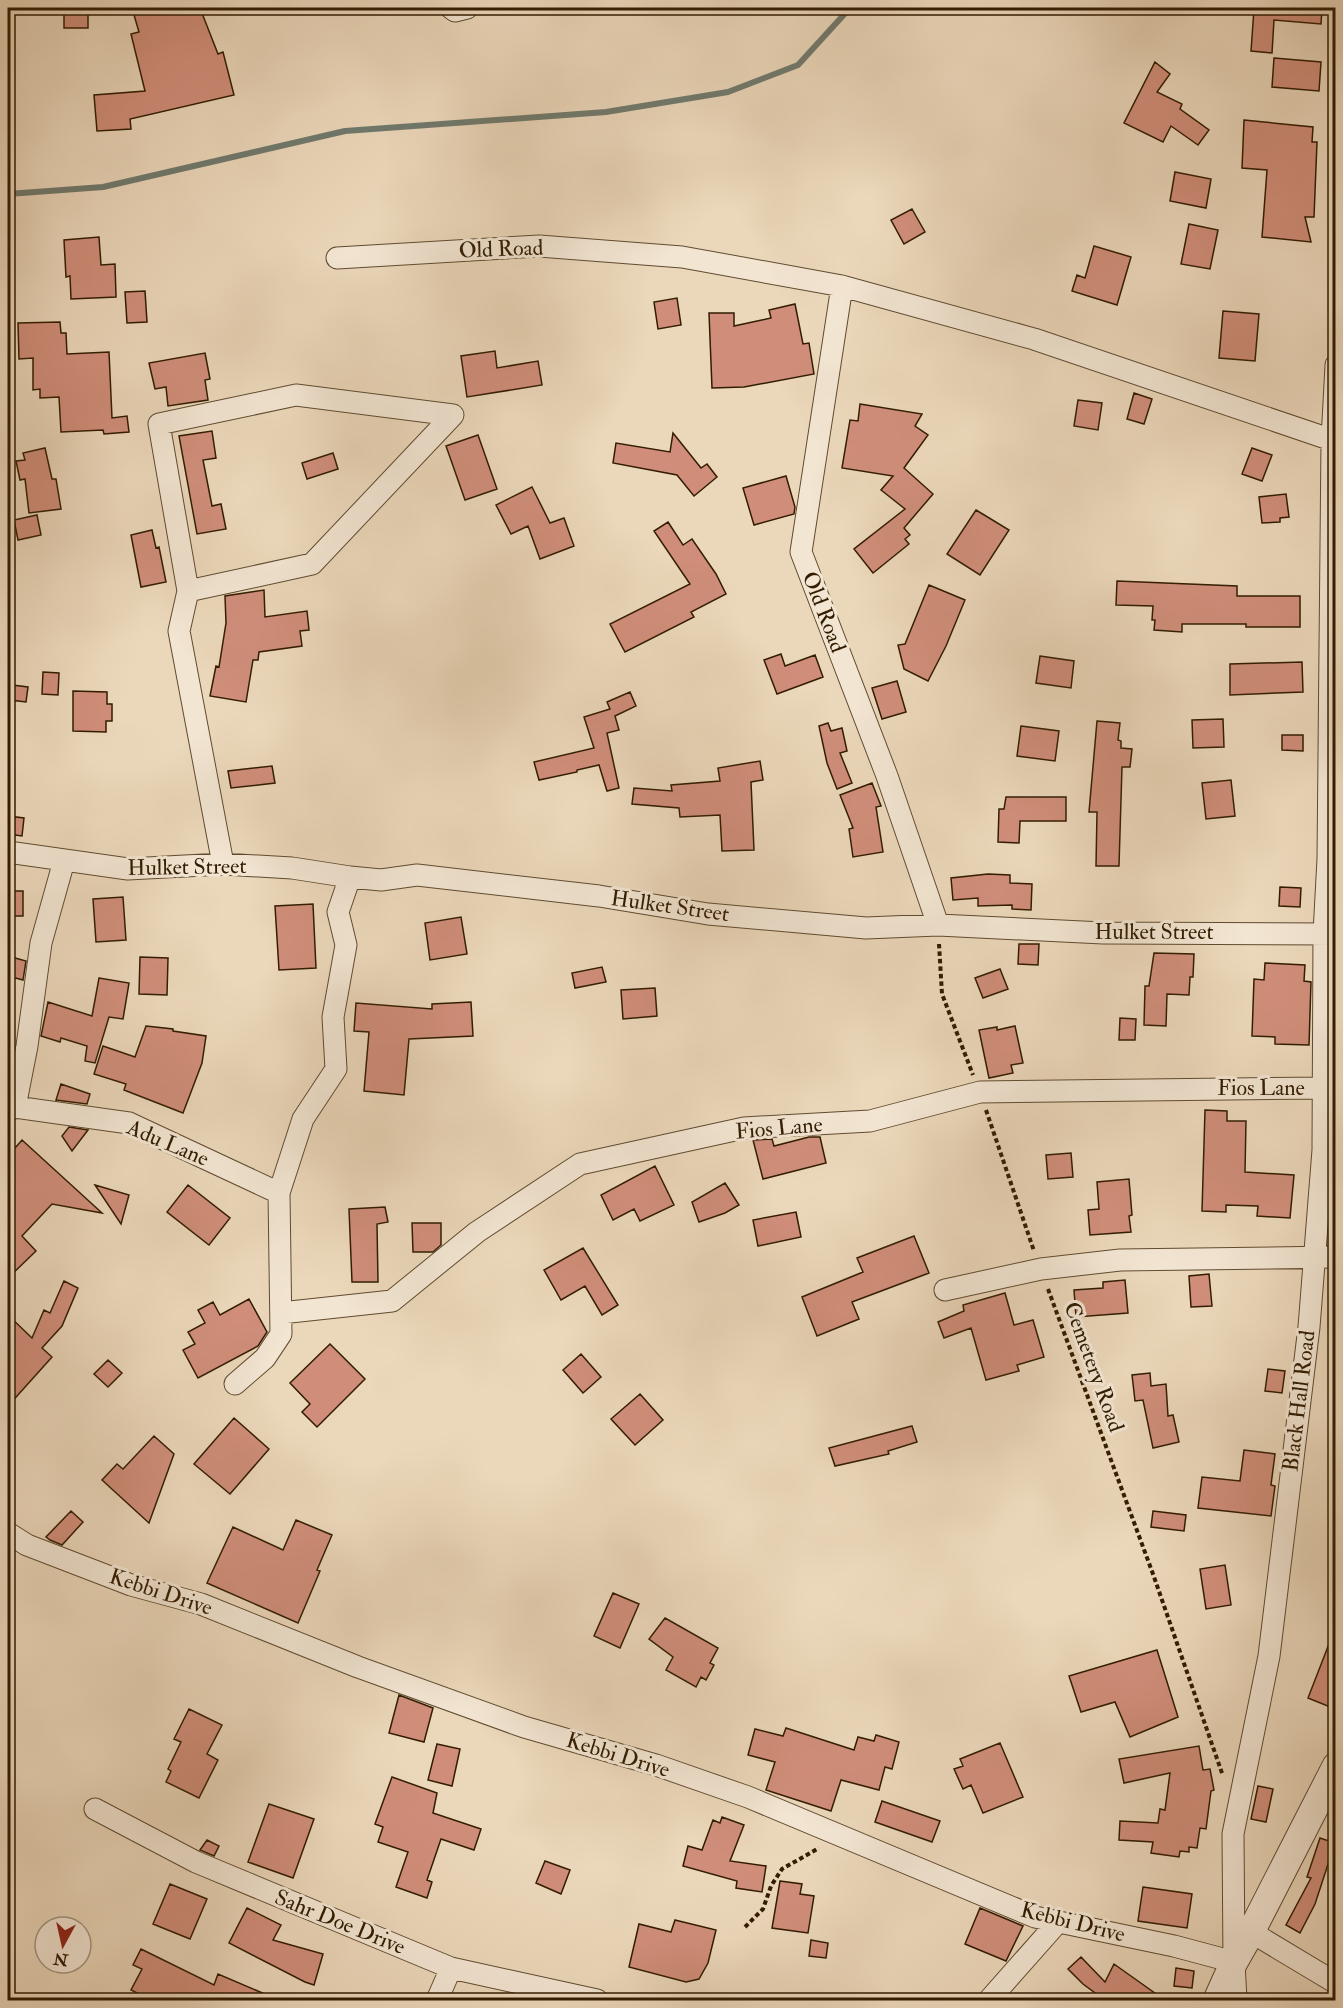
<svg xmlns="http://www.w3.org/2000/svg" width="1343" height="2008" viewBox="0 0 1343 2008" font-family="'IM FELL Double Pica',serif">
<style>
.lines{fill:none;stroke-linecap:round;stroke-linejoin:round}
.stream{stroke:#707a6e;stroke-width:6}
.building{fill:#d08e7a;stroke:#321c02;stroke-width:1.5}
.minor-casing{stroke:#604b30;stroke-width:23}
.tertiary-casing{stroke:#604b30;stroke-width:29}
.path{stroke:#321c02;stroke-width:4;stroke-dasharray:4.5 3;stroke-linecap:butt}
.minor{stroke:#f2e5d2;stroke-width:21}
.tertiary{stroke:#f2e5d2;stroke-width:27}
.labels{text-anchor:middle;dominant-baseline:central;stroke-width:6;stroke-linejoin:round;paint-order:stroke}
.street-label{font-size:22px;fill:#321c02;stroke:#f2e5d2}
</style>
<rect width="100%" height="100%" fill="#ebd7ba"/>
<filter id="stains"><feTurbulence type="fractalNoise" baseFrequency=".00333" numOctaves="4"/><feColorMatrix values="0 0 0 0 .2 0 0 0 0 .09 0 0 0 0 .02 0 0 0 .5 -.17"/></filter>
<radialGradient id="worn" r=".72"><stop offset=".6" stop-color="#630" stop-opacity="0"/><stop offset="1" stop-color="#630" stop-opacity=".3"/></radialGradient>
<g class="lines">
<!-- stream -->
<path class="stream" d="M 8,194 L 103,187 L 345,131 L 606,112 L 728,92 L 798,65 L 850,8"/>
</g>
<!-- building -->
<path class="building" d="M 64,8 L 88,8 L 88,28 L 64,28 Z
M 132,8 L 200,8 L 218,54 L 223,52 L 234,95 L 130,119 L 131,129 L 97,131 L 94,95 L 145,91 L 131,34 L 139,32 Z
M 1269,8 L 1322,8 L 1321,24 L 1274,20 L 1272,53 L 1251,51 L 1254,9 L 1269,10 Z
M 1274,58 L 1321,62 L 1319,91 L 1272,87 Z
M 1155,62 L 1170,74 L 1157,92 L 1182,104 L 1180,109 L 1209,130 L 1198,145 L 1171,126 L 1163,142 L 1124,123 Z
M 1244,120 L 1313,127 L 1312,142 L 1317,142 L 1314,217 L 1305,217 L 1311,242 L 1262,237 L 1267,170 L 1242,168 Z
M 1175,172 L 1211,179 L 1206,208 L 1170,201 Z
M 912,209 L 925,232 L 904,244 L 891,220 Z
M 1189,224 L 1218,230 L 1210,269 L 1181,264 Z
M 99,237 L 101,265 L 115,264 L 116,297 L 71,299 L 70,276 L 66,277 L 64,240 Z
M 1094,246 L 1131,257 L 1117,305 L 1072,291 L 1077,275 L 1085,278 Z
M 145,291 L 147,322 L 127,323 L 125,292 Z
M 677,298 L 681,325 L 658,329 L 654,302 Z
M 795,304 L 803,344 L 809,343 L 814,374 L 744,387 L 712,388 L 709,313 L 734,313 L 734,326 L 771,318 L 769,310 Z
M 1223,311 L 1259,314 L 1255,361 L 1219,358 Z
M 60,322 L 61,333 L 66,333 L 67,354 L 109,352 L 112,418 L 127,416 L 129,432 L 104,434 L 103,430 L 61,432 L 59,397 L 40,398 L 40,389 L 33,390 L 33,358 L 19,359 L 18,323 Z
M 495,351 L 497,368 L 538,361 L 542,385 L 467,397 L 461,356 Z
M 205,353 L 210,379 L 205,380 L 208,400 L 168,406 L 166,387 L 155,389 L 149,363 Z
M 1134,393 L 1152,399 L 1144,424 L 1127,419 Z
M 1078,400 L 1102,403 L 1098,430 L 1074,426 Z
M 860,404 L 922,414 L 915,426 L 928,435 L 904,468 L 933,494 L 904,528 L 910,535 L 905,539 L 909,544 L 873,573 L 854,549 L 905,509 L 881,490 L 893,476 L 842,468 L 850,420 L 858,421 Z
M 212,431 L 216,458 L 203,460 L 212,506 L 221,504 L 226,529 L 197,534 L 179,436 Z
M 673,433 L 701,468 L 707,464 L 717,477 L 694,496 L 677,475 L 613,463 L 616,443 L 670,452 Z
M 478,435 L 497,489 L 465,500 L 446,446 Z
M 45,448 L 52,479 L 56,479 L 61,509 L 29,513 L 25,479 L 20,480 L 16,461 L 25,460 L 23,453 Z
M 1252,448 L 1272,455 L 1262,481 L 1242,474 Z
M 333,453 L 338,469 L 307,479 L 302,463 Z
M 786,476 L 795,507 L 794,514 L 754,525 L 743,488 Z
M 532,487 L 550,523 L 564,518 L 574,546 L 540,559 L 528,526 L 511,534 L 496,505 Z
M 1286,494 L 1289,517 L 1280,518 L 1280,522 L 1262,523 L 1259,497 Z
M 976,510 L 1009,530 L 980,575 L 947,554 Z
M 37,515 L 41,535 L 18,540 L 14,520 Z
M 668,522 L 683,545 L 692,539 L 716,574 L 726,594 L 691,612 L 694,617 L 625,652 L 610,624 L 690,584 L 654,531 Z
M 152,530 L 156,548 L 159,547 L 166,582 L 141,587 L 131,535 Z
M 1117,581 L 1237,586 L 1237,596 L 1300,596 L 1300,627 L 1246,627 L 1246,624 L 1182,624 L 1182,632 L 1154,630 L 1155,620 L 1152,620 L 1153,606 L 1116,605 Z
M 929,585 L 965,600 L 946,646 L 928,681 L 904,669 L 898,645 L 905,644 Z
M 264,590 L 265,617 L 307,611 L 309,630 L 300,631 L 302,646 L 259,652 L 258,660 L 253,660 L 246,702 L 210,696 L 216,666 L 219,667 L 226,623 L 225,596 Z
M 781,654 L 785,666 L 815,655 L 823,677 L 777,694 L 764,660 Z
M 1040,656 L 1074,661 L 1071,688 L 1036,683 Z
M 1302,662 L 1303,692 L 1230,695 L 1230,664 Z
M 43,672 L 59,673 L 58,695 L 42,694 Z
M 897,681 L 906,712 L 882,719 L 872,688 Z
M 12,685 L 28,687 L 26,702 L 10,700 Z
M 73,691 L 107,692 L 107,704 L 112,704 L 112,721 L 106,721 L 106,732 L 73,731 Z
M 630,692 L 636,706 L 615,716 L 619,730 L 607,733 L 619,788 L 607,791 L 599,765 L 577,770 L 577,772 L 539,780 L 534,762 L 594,748 L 584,717 L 610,709 L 607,702 Z
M 1223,719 L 1224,747 L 1193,748 L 1192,720 Z
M 1097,721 L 1120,723 L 1118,740 L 1121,741 L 1121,748 L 1132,749 L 1130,767 L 1122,767 L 1119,866 L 1096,866 L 1097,812 L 1089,812 Z
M 828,723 L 831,731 L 842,728 L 847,751 L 840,753 L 852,783 L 837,789 L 827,763 L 819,726 Z
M 1021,726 L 1059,731 L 1055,761 L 1017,756 Z
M 1282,735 L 1303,735 L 1303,751 L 1282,750 Z
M 760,761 L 763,780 L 751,782 L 754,850 L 722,851 L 720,815 L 680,817 L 679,808 L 632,804 L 634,788 L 672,791 L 671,785 L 720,781 L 718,768 Z
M 272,766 L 275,783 L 231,788 L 228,771 Z
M 1231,780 L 1235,816 L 1206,819 L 1202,783 Z
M 872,783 L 881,806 L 876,807 L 883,852 L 853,857 L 849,829 L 853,828 L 840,795 Z
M 1006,797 L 1066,797 L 1066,821 L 1020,821 L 1019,843 L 998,842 L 999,809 L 1004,809 Z
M 8,816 L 24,818 L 22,836 L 8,834 Z
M 988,874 L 1010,875 L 1010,883 L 1032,884 L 1031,910 L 1012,909 L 1012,905 L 978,906 L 978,898 L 953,900 L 951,878 Z
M 1280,887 L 1301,888 L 1300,907 L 1279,906 Z
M 8,891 L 23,891 L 23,916 L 8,916 Z
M 123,897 L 126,940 L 96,942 L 93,899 Z
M 313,904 L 316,968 L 279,970 L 275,906 Z
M 461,917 L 467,954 L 430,960 L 425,923 Z
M 1019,944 L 1039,944 L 1038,965 L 1018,964 Z
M 1154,953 L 1194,954 L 1193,977 L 1190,977 L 1189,995 L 1167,994 L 1166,1026 L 1144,1025 L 1145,986 L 1149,986 Z
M 8,956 L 26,961 L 23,980 L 8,976 Z
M 140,957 L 168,958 L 167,995 L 139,994 Z
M 1265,963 L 1305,965 L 1304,981 L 1311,982 L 1309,1045 L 1275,1044 L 1275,1037 L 1252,1036 L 1254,979 L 1264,980 Z
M 602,967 L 606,982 L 575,988 L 572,973 Z
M 1000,969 L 1008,989 L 983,998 L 975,978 Z
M 99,978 L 129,983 L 123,1019 L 109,1017 L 95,1063 L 85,1061 L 87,1046 L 61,1038 L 60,1042 L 41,1036 L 48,1002 L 92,1016 Z
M 655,988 L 657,1016 L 623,1019 L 621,990 Z
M 471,1002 L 473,1036 L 409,1039 L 404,1095 L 364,1091 L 369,1032 L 354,1031 L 356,1003 L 432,1009 L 432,1004 Z
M 1120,1018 L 1136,1019 L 1135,1040 L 1119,1040 Z
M 146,1026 L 173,1029 L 173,1031 L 206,1036 L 202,1063 L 183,1113 L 124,1090 L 126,1084 L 94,1074 L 103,1046 L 135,1057 Z
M 1015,1026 L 1023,1063 L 1011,1065 L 1013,1073 L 989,1078 L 979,1030 L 997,1027 L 997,1030 Z
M 61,1084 L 90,1094 L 87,1104 L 56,1100 Z
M 1205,1110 L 1227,1111 L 1227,1121 L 1246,1121 L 1245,1172 L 1294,1175 L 1290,1218 L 1257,1216 L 1258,1206 L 1226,1205 L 1226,1212 L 1202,1211 Z
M 69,1127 L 88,1130 L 72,1151 L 62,1136 Z
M 809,1137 L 820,1137 L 826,1163 L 763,1179 L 753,1140 L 772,1139 L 774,1146 Z
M 22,1140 L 102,1213 L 52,1204 L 22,1236 L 36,1251 L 8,1278 L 8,1156 Z
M 1071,1153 L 1073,1177 L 1048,1179 L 1046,1155 Z
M 655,1166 L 674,1205 L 640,1221 L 634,1209 L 613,1220 L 601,1195 Z
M 1129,1179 L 1132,1215 L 1129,1216 L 1131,1232 L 1090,1235 L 1088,1210 L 1099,1209 L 1097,1182 Z
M 725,1183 L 739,1205 L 725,1213 L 699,1222 L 692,1202 Z
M 95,1185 L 129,1195 L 121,1224 Z
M 188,1185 L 230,1218 L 209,1245 L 167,1212 Z
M 385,1207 L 388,1222 L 377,1224 L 378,1282 L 352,1282 L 349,1209 Z
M 796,1212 L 801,1237 L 758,1246 L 753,1220 Z
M 412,1223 L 441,1223 L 441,1245 L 433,1252 L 413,1252 Z
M 914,1236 L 929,1273 L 852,1302 L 859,1319 L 817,1336 L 802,1297 L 863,1272 L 857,1258 Z
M 583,1248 L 618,1305 L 602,1315 L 585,1286 L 561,1300 L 544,1270 Z
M 1209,1274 L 1212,1306 L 1191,1307 L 1189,1276 Z
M 1125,1280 L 1128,1313 L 1076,1317 L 1074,1290 L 1103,1288 L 1103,1282 Z
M 64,1281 L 78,1288 L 62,1326 L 42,1348 L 52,1357 L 8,1406 L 8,1315 L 32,1338 L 44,1310 L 50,1313 Z
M 1005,1293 L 1014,1325 L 1033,1320 L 1044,1357 L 1017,1365 L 1019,1371 L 986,1380 L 971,1328 L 944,1338 L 938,1322 L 964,1311 L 963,1305 Z
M 249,1299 L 267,1332 L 258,1346 L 198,1378 L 183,1350 L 195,1344 L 188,1332 L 205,1323 L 198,1310 L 213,1302 L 220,1315 Z
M 330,1344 L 365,1379 L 317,1427 L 302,1412 L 310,1404 L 290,1383 Z
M 581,1354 L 601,1377 L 583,1393 L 563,1370 Z
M 108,1360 L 122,1373 L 108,1387 L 94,1374 Z
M 1268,1369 L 1285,1371 L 1282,1393 L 1265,1391 Z
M 1150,1373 L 1151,1386 L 1166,1384 L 1168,1416 L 1173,1415 L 1179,1442 L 1153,1448 L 1143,1400 L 1135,1401 L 1132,1375 Z
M 640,1394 L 663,1420 L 635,1445 L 611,1419 Z
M 234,1418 L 269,1449 L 230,1494 L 194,1464 Z
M 912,1426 L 917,1442 L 888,1451 L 889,1454 L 835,1466 L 829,1448 Z
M 154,1436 L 174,1454 L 149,1523 L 102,1480 L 117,1464 L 123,1469 Z
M 1244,1450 L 1275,1454 L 1271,1485 L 1275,1486 L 1271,1516 L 1198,1508 L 1202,1477 L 1240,1481 Z
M 71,1511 L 83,1522 L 62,1545 L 50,1540 L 46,1537 Z
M 1153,1511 L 1186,1515 L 1184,1531 L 1151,1527 Z
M 296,1520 L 332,1535 L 317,1570 L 320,1571 L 298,1623 L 207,1583 L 233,1527 L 283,1550 Z
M 1225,1565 L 1231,1605 L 1206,1609 L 1200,1569 Z
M 613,1593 L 639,1604 L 620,1648 L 594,1636 Z
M 665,1618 L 718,1648 L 710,1663 L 714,1665 L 706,1680 L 701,1677 L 696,1687 L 666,1670 L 673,1657 L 649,1639 Z
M 1334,1631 L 1335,1631 L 1335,1709 L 1308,1698 Z
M 1157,1650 L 1178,1717 L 1130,1737 L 1115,1702 L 1081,1712 L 1069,1676 Z
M 399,1695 L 433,1708 L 424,1742 L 389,1733 Z
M 189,1709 L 222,1725 L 207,1754 L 218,1760 L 199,1798 L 166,1782 L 171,1771 L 168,1769 L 181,1742 L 174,1739 Z
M 786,1728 L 854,1750 L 858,1737 L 874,1741 L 876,1735 L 899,1742 L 892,1769 L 885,1767 L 879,1790 L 841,1780 L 831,1811 L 766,1790 L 775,1762 L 748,1755 L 755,1729 L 783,1736 Z
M 1000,1743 L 1023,1797 L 983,1813 L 971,1785 L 963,1789 L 954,1769 L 963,1766 L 960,1759 Z
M 437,1744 L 460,1749 L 452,1786 L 428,1780 Z
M 1199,1746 L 1203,1770 L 1210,1769 L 1214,1790 L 1211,1791 L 1206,1829 L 1200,1828 L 1197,1848 L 1189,1847 L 1189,1852 L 1180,1851 L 1179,1857 L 1151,1853 L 1153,1842 L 1119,1840 L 1120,1821 L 1158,1823 L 1160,1809 L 1165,1810 L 1170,1773 L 1124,1783 L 1119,1759 Z
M 392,1777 L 437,1793 L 433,1813 L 481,1829 L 474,1850 L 441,1839 L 427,1880 L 432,1882 L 427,1898 L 396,1887 L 408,1852 L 378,1842 L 383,1827 L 375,1824 Z
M 1258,1786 L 1273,1789 L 1266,1822 L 1251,1819 Z
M 882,1801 L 940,1821 L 932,1842 L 875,1822 Z
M 269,1804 L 314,1819 L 293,1878 L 248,1862 Z
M 722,1817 L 744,1825 L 730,1861 L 766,1866 L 762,1892 L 736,1888 L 737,1881 L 683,1866 L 688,1846 L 702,1850 L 713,1820 L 720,1823 Z
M 1320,1838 L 1335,1843 L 1315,1904 L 1300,1933 L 1286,1925 L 1311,1878 L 1307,1877 Z
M 207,1840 L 219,1846 L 214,1856 L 200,1850 Z
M 545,1861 L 570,1870 L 561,1894 L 536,1883 Z
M 780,1881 L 802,1884 L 800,1894 L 814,1896 L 808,1933 L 772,1928 Z
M 170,1884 L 207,1899 L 190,1939 L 153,1924 Z
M 1143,1887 L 1192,1894 L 1187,1928 L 1138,1921 Z
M 247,1908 L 281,1925 L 273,1940 L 323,1954 L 314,1985 L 305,1982 L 229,1943 Z
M 980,1908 L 1023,1926 L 1006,1961 L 965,1944 Z
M 675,1920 L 716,1930 L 708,1963 L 699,1979 L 686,1982 L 629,1967 L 639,1924 L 671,1932 Z
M 811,1940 L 828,1943 L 826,1958 L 809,1956 Z
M 141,1949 L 214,1985 L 218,1974 L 281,2001 L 153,2001 L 131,1990 L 142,1969 L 133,1965 Z
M 1081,1957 L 1105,1982 L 1114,1964 L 1166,2001 L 1106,2001 L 1083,1984 L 1068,1969 Z
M 1176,1968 L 1194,1971 L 1192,1988 L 1174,1986 Z"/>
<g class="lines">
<defs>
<path id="minor" d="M 451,8 L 455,11 L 467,8
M 337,258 L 539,246 L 682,257 L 842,286 L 1034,339 L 1332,440
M 842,286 L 801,552 L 887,776 L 938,925
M 188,591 L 312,564 L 453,415 L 296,395 L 159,424 L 188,591 L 179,631 L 223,864
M 8,852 L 128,869 L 223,864 L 292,868 L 350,877 L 381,880 L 417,875 L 599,896 L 708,914 L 866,928 L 938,925 L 1103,933 L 1336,934
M 15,1107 L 129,1123 L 279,1193
M 8,1111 L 15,1107 L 27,1046 L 41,943 L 64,861
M 945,1290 L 1041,1269 L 1120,1260 L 1336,1257
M 281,1313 L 392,1301 L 477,1232 L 580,1164 L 744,1128 L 870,1121 L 980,1092 L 1323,1088
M 235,1384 L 265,1358 L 281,1334 L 279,1193 L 303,1119 L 336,1069 L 333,1017 L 346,945 L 338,912 L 350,877
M 8,1533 L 27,1545 L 131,1585 L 201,1604 L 358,1667 L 524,1727 L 656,1765 L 748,1797 L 1035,1917 L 1174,1946 L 1234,1962
M 95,1809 L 196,1862 L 451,1968 L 597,2000
M 1251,1932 L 1336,1983
M 437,2000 L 451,1968
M 989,2000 L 1058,1922
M 1236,2000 L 1234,1962 L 1233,1834 L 1269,1656 L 1309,1327 L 1323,1150 L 1324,933 L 1328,859 L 1332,440 L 1336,365"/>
<path id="tertiary" d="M 1217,2000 L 1234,1962 L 1251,1932 L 1336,1766"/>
</defs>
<!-- minor casing -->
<use href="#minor" class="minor-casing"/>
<!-- tertiary casing -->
<use href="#tertiary" class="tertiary-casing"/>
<!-- path -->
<path class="path" d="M 939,944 L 942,994 L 973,1075
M 986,1110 L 1034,1251
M 1048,1289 L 1153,1574 L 1223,1776
M 745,1927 L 763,1909 L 771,1886 L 782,1869 L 819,1848"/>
<!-- minor -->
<use href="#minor" class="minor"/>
<!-- tertiary -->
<use href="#tertiary" class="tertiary"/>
</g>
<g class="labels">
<!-- street labels -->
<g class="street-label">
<text transform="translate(501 249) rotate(-2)">Old Road</text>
<text transform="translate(824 612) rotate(69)">Old Road</text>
<text transform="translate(187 867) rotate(-1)">Hulket Street</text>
<text transform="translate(670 906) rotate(8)">Hulket Street</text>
<text x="1154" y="932">Hulket Street</text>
<text x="1261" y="1088">Fios Lane</text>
<text transform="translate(779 1128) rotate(-5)">Fios Lane</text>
<text transform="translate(168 1143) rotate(23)">Adu Lane</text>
<text transform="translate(1094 1367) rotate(70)">Cemetery Road</text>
<text transform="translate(1299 1401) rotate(-83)">Black Hall Road</text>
<text transform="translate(161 1592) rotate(18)">Kebbi Drive</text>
<text transform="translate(618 1755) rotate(17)">Kebbi Drive</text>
<text transform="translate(340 1922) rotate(22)">Sahr Doe Drive</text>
<text transform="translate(1073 1922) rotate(14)">Kebbi Drive</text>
</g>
</g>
<!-- margin -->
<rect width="1343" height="2008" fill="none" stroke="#ebd7ba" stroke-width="30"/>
<rect x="9" y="9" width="1325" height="1990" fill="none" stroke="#321c02" stroke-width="3"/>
<rect x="15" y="15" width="1313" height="1978" fill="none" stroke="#321c02" stroke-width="1.5"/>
<!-- north arrow -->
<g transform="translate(63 1945) rotate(188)"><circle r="28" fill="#f2e5d2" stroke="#a5957f" stroke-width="1.5"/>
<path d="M0-4.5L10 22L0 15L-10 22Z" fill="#8f2418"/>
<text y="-9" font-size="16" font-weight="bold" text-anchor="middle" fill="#321c02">N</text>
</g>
<rect width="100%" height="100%" filter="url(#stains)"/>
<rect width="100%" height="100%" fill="url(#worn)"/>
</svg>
